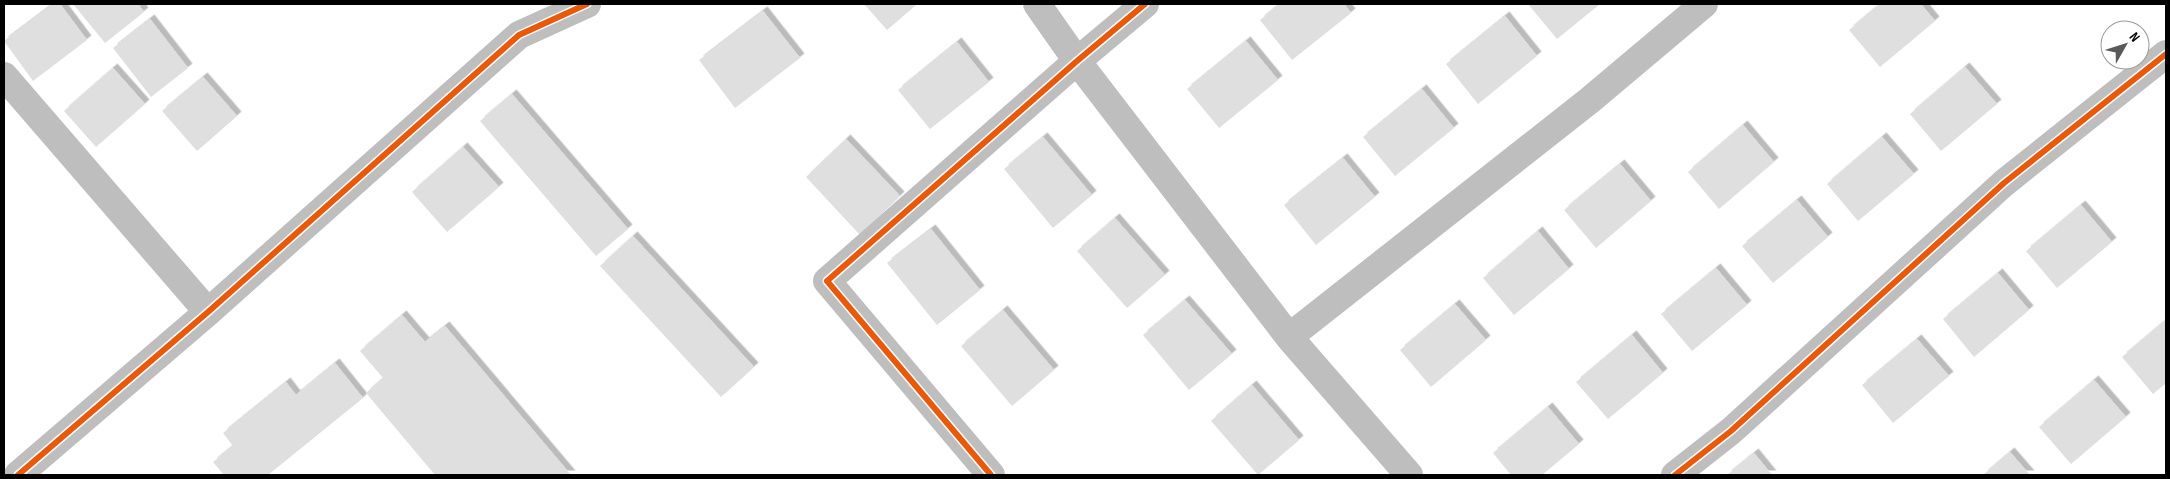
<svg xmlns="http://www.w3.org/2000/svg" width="2170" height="479" viewBox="0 0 2170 479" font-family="'Sofia Sans Condensed',sans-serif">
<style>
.building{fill:#dfdfdf;filter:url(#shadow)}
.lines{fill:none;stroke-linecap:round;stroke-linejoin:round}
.street{stroke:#bebebe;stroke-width:28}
.cycleway-casing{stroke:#fff;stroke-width:9}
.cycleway{stroke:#e8590c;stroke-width:6}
</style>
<defs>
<filter id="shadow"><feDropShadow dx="4.5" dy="-4.5" stdDeviation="0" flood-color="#0004"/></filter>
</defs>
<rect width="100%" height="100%" fill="#fff"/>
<!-- building -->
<path class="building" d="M 53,4 L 60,4 L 87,40 L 33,81 L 4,41 Z
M 73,4 L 138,4 L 144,12 L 105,43 Z
M 864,4 L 917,4 L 887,30 Z
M 1280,4 L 1344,4 L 1351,13 L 1292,60 L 1260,20 Z
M 1528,4 L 1600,4 L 1557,39 Z
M 1880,4 L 1921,4 L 1935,21 L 1880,67 L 1849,30 Z
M 763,11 L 800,58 L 735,108 L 699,60 Z
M 1505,16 L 1537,56 L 1478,104 L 1446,64 Z
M 150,19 L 188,68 L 151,97 L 113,48 Z
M 1246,41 L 1278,80 L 1219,128 L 1187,89 Z
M 957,42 L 989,82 L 930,129 L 898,90 Z
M 1965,67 L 1997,104 L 1941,151 L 1910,114 Z
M 113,68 L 145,104 L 96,147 L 64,111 Z
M 203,77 L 237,116 L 197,151 L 162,111 Z
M 1422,89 L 1454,128 L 1395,176 L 1363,137 Z
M 512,94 L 628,229 L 596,256 L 480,121 Z
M 1743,125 L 1774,162 L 1719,209 L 1688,172 Z
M 1043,137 L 1092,195 L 1053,228 L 1004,169 Z
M 1882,137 L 1914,174 L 1858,221 L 1827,184 Z
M 846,139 L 900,196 L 860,235 L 806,177 Z
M 463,147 L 499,187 L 447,232 L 412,192 Z
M 1343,158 L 1375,197 L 1316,245 L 1284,205 Z
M 1620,164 L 1651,201 L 1596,248 L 1564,210 Z
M 1797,200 L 1828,237 L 1773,283 L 1742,246 Z
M 2081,205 L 2112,242 L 2057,288 L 2026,251 Z
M 1115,218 L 1165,275 L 1127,308 L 1077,251 Z
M 931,229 L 980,290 L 937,325 L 887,263 Z
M 1538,231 L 1569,269 L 1514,315 L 1483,278 Z
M 633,236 L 754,367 L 721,397 L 600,266 Z
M 1716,268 L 1747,305 L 1692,351 L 1661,314 Z
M 1998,273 L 2029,310 L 1974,357 L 1943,319 Z
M 1185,300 L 1232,354 L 1189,390 L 1143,335 Z
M 1455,304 L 1486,340 L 1431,387 L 1400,350 Z
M 1003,310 L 1054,370 L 1012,406 L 961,346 Z
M 402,315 L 425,342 L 445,326 L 571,475 L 435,475 L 366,393 L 383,378 L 360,351 Z
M 2166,320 L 2166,383 L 2153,394 L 2122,357 Z
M 1632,335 L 1663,373 L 1608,419 L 1576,382 Z
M 1917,339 L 1949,376 L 1893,423 L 1862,385 Z
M 335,363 L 363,398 L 268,475 L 224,475 L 213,462 L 233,446 L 223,433 L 286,382 L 296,395 Z
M 2094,380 L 2126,417 L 2071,464 L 2039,427 Z
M 1252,385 L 1299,440 L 1258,475 L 1211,421 Z
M 1548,407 L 1579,444 L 1542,475 L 1511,475 L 1493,453 Z
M 2010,452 L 2030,475 L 1983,475 Z
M 1754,453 L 1772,475 L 1727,475 Z"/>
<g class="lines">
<!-- street -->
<path class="street" d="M 1037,4 L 1077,61 L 1289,337 L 1409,475
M 4,76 L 208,312
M 1289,337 L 1590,100 L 1704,4
M 18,475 L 208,312 L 519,35 L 587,4
M 991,475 L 827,281 L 1077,61 L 1145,4
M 1675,475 L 1731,431 L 2004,183 L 2166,54"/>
<defs>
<path id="cycleway" d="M 18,475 L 208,312 L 519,35 L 587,4
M 991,475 L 827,281 L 1077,61 L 1145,4
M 1675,475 L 1731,431 L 2004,183 L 2166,54"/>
</defs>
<!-- cycleway casing -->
<use href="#cycleway" class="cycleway-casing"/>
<!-- cycleway -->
<use href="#cycleway" class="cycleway"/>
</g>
<!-- border -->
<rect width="2170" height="479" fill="none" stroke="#000000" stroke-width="10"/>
<!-- north arrow -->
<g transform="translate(2125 45) rotate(51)"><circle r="24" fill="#ffffff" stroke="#999999"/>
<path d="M0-4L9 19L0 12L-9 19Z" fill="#595959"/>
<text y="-8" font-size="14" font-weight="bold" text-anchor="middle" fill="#000000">N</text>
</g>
</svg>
